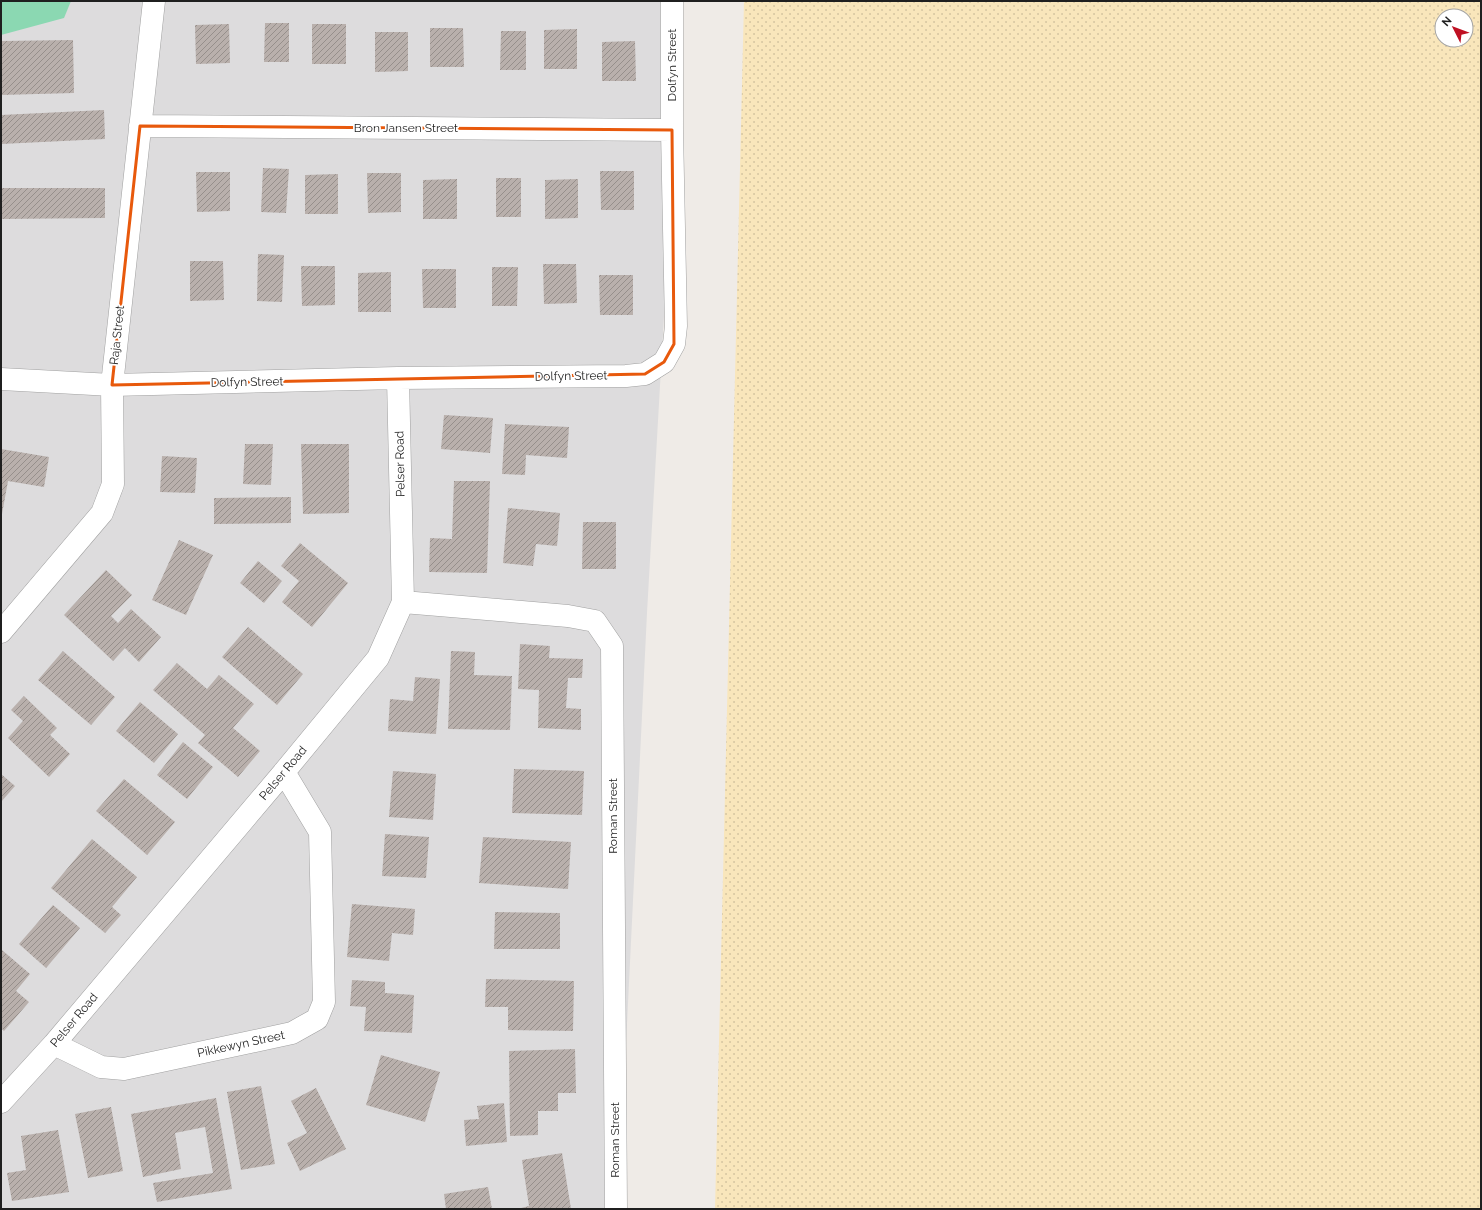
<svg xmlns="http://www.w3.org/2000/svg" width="1482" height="1210" viewBox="0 0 1482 1210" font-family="Raleway,sans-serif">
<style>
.residential{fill:#dddcdd}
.sand{fill:url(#sand-dots);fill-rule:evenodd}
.pitch{fill:#8bd8b2}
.building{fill:url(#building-hatch)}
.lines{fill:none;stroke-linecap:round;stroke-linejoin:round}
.minor-casing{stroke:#a0a0a0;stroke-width:23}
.minor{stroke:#fff;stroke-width:22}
.marked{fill:none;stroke:#e8590c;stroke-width:3;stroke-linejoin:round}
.labels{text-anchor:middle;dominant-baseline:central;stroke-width:3.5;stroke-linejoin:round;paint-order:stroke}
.street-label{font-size:12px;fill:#1f1f1f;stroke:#fff}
</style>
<defs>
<pattern id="sand-dots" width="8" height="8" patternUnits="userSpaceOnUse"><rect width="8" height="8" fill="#f9e6bb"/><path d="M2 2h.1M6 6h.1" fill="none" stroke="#d5c5a0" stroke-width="1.8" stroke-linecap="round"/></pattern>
<pattern id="building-hatch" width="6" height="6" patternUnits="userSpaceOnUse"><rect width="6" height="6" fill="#b9b0ac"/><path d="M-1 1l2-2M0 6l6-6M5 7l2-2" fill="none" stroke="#968f8b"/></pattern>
</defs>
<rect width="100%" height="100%" fill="#efebe7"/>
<!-- residential -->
<path class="residential" d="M 1,1 L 682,1 L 647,613 L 618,1209 L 1,1209 Z"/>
<!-- sand -->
<path class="sand" d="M 744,1 L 1481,1 L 1481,1209 L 715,1209 ZM 1442,16 L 1466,16 L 1466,40 L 1442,40 Z"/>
<!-- pitch -->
<path class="pitch" d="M 1,1 L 71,1 L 64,18 L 1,35 Z"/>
<!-- building -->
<path class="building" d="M 265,23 L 289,23 L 289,62 L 264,62 Z
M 229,24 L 230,63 L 196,64 L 195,25 Z
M 312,24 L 346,24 L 346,64 L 312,64 Z
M 430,28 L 463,28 L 464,67 L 430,67 Z
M 577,29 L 577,69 L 544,69 L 544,30 Z
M 501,31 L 526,31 L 526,70 L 500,70 Z
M 375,32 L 408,32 L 408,71 L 375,72 Z
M 73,40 L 74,93 L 1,95 L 1,41 Z
M 635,41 L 636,81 L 602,81 L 602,42 Z
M 104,110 L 105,139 L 1,144 L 1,115 Z
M 263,168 L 289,169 L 286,213 L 261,212 Z
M 600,171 L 634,171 L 634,210 L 601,210 Z
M 196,172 L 230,172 L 230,211 L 197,212 Z
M 367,173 L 401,173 L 401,212 L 368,213 Z
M 338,174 L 338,214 L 305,214 L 305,175 Z
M 496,178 L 521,178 L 521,217 L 496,217 Z
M 457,179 L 457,219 L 423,219 L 423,180 Z
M 578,179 L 578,218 L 545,219 L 545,180 Z
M 1,188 L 105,188 L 105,218 L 1,219 Z
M 258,254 L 284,255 L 282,302 L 257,301 Z
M 190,261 L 223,261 L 224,300 L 190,301 Z
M 543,264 L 576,264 L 577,303 L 544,304 Z
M 301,266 L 335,266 L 335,305 L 302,306 Z
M 492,267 L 518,267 L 517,306 L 492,306 Z
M 422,269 L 456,269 L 456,308 L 423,308 Z
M 391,272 L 391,312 L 358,312 L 358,273 Z
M 599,275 L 633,275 L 633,315 L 600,315 Z
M 444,415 L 493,418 L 490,453 L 441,449 Z
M 505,424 L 569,427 L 567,458 L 526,455 L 525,475 L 502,474 Z
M 245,444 L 273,444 L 271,485 L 243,484 Z
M 301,444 L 349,444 L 349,513 L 303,514 Z
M 1,449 L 49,457 L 44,487 L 8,481 L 2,514 L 1,513 Z
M 162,456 L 197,458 L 195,493 L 160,492 Z
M 454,481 L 490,481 L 487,573 L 429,572 L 430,538 L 452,539 Z
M 291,497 L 291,523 L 214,524 L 214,498 Z
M 508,508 L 560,513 L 557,546 L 536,544 L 533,566 L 503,563 Z
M 583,522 L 616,522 L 616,569 L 582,569 Z
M 179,540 L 213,555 L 186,615 L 152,600 Z
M 300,543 L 348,583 L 312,627 L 282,602 L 299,581 L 281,566 Z
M 258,561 L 282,581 L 264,603 L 240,583 Z
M 106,570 L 132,595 L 111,616 L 118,623 L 131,609 L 161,637 L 139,662 L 125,648 L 113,661 L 64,615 Z
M 248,627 L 303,674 L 277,705 L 222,657 Z
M 520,644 L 550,646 L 549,658 L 583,659 L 582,678 L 568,678 L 566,708 L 581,709 L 581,730 L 538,728 L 539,690 L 518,689 Z
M 63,651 L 115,697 L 91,725 L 38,680 Z
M 451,651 L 475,652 L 474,675 L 512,676 L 510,730 L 448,729 Z
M 177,663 L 207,689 L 219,675 L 254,704 L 233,728 L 260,751 L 238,777 L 198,743 L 205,735 L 153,690 Z
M 415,677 L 440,679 L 436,734 L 388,731 L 390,699 L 413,701 Z
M 24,696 L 57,728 L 50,735 L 70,754 L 49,777 L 8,738 L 23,721 L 11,710 Z
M 140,702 L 178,734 L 154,763 L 116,731 Z
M 183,742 L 213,767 L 187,799 L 157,775 Z
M 514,769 L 584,771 L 582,815 L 512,813 Z
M 393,771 L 436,774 L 433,820 L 389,817 Z
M 1,774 L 15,786 L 1,802 Z
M 124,779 L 175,822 L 147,855 L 96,811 Z
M 385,834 L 429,837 L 426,878 L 382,876 Z
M 483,837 L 571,842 L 568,889 L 479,883 Z
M 92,839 L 137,877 L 112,907 L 121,915 L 105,933 L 51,888 Z
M 352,904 L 415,909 L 413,935 L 392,933 L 389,961 L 347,957 Z
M 53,905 L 80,928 L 46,968 L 19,944 Z
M 495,912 L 560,913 L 560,949 L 494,949 Z
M 2,950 L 30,974 L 16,991 L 29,1002 L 4,1031 L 1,1028 Z
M 486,979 L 574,981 L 573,1031 L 508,1030 L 508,1007 L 485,1007 Z
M 352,980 L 385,982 L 385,993 L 414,995 L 412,1033 L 364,1031 L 366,1007 L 350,1006 Z
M 575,1049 L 576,1093 L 558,1093 L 558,1111 L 538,1111 L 538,1135 L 510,1136 L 509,1051 Z
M 381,1055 L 440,1072 L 425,1122 L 366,1105 Z
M 261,1086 L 275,1164 L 241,1170 L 227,1092 Z
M 316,1088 L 346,1149 L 300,1171 L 287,1143 L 307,1133 L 291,1101 Z
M 216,1098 L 232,1189 L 157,1202 L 153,1183 L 213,1173 L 205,1127 L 175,1133 L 181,1169 L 143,1177 L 131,1114 Z
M 504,1103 L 507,1142 L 466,1146 L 464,1120 L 479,1119 L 477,1106 Z
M 111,1107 L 123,1171 L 88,1178 L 75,1114 Z
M 58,1130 L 69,1192 L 12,1201 L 7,1173 L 26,1170 L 21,1136 Z
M 562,1153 L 571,1209 L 517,1209 L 529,1206 L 522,1160 Z
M 488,1187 L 492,1209 L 446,1209 L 444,1194 Z"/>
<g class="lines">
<defs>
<path id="minor" d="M 140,126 L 672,130
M 1,379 L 112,385 L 398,378 L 626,376 L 645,374 L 664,362 L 674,344 L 676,326 L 672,130 L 672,1
M 403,602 L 568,616 L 595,621 L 612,646 L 616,1209
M 1,632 L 102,513 L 113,484 L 112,385 L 154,1
M 54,1044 L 101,1067 L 124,1069 L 292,1033 L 317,1019 L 324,1002 L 320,832 L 284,772
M 1,1102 L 54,1044 L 284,772 L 378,658 L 403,602 L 398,378"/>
</defs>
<!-- minor casing -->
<use href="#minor" class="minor-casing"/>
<!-- minor -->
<use href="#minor" class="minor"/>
</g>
<!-- marked area -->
<path class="marked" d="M 140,126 L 672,130 L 674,344 L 664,362 L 645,374 L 112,385 Z"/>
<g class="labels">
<!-- street labels -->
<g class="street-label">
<text transform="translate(672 65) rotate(-90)">Dolfyn Street</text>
<text x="406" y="128">Bron Jansen Street</text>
<text transform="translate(117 335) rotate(-84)">Raja Street</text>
<text transform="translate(571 376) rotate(-1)">Dolfyn Street</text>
<text transform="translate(247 382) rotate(-1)">Dolfyn Street</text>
<text transform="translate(400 464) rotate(-91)">Pelser Road</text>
<text transform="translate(283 773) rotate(-50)">Pelser Road</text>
<text transform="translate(613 816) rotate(-90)">Roman Street</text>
<text transform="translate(74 1020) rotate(-50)">Pelser Road</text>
<text transform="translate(241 1044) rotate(-12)">Pikkewyn Street</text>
<text transform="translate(615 1140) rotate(-90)">Roman Street</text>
</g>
</g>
<!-- border -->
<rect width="1482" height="1210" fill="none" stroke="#1f1f1f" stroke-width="4"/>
<!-- north arrow -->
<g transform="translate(1454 28) rotate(312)"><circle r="19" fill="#ffffff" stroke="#a5a5a5"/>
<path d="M0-3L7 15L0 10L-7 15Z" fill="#bf1023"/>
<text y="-6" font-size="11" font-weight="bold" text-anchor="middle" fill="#1f1f1f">N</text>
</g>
</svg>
